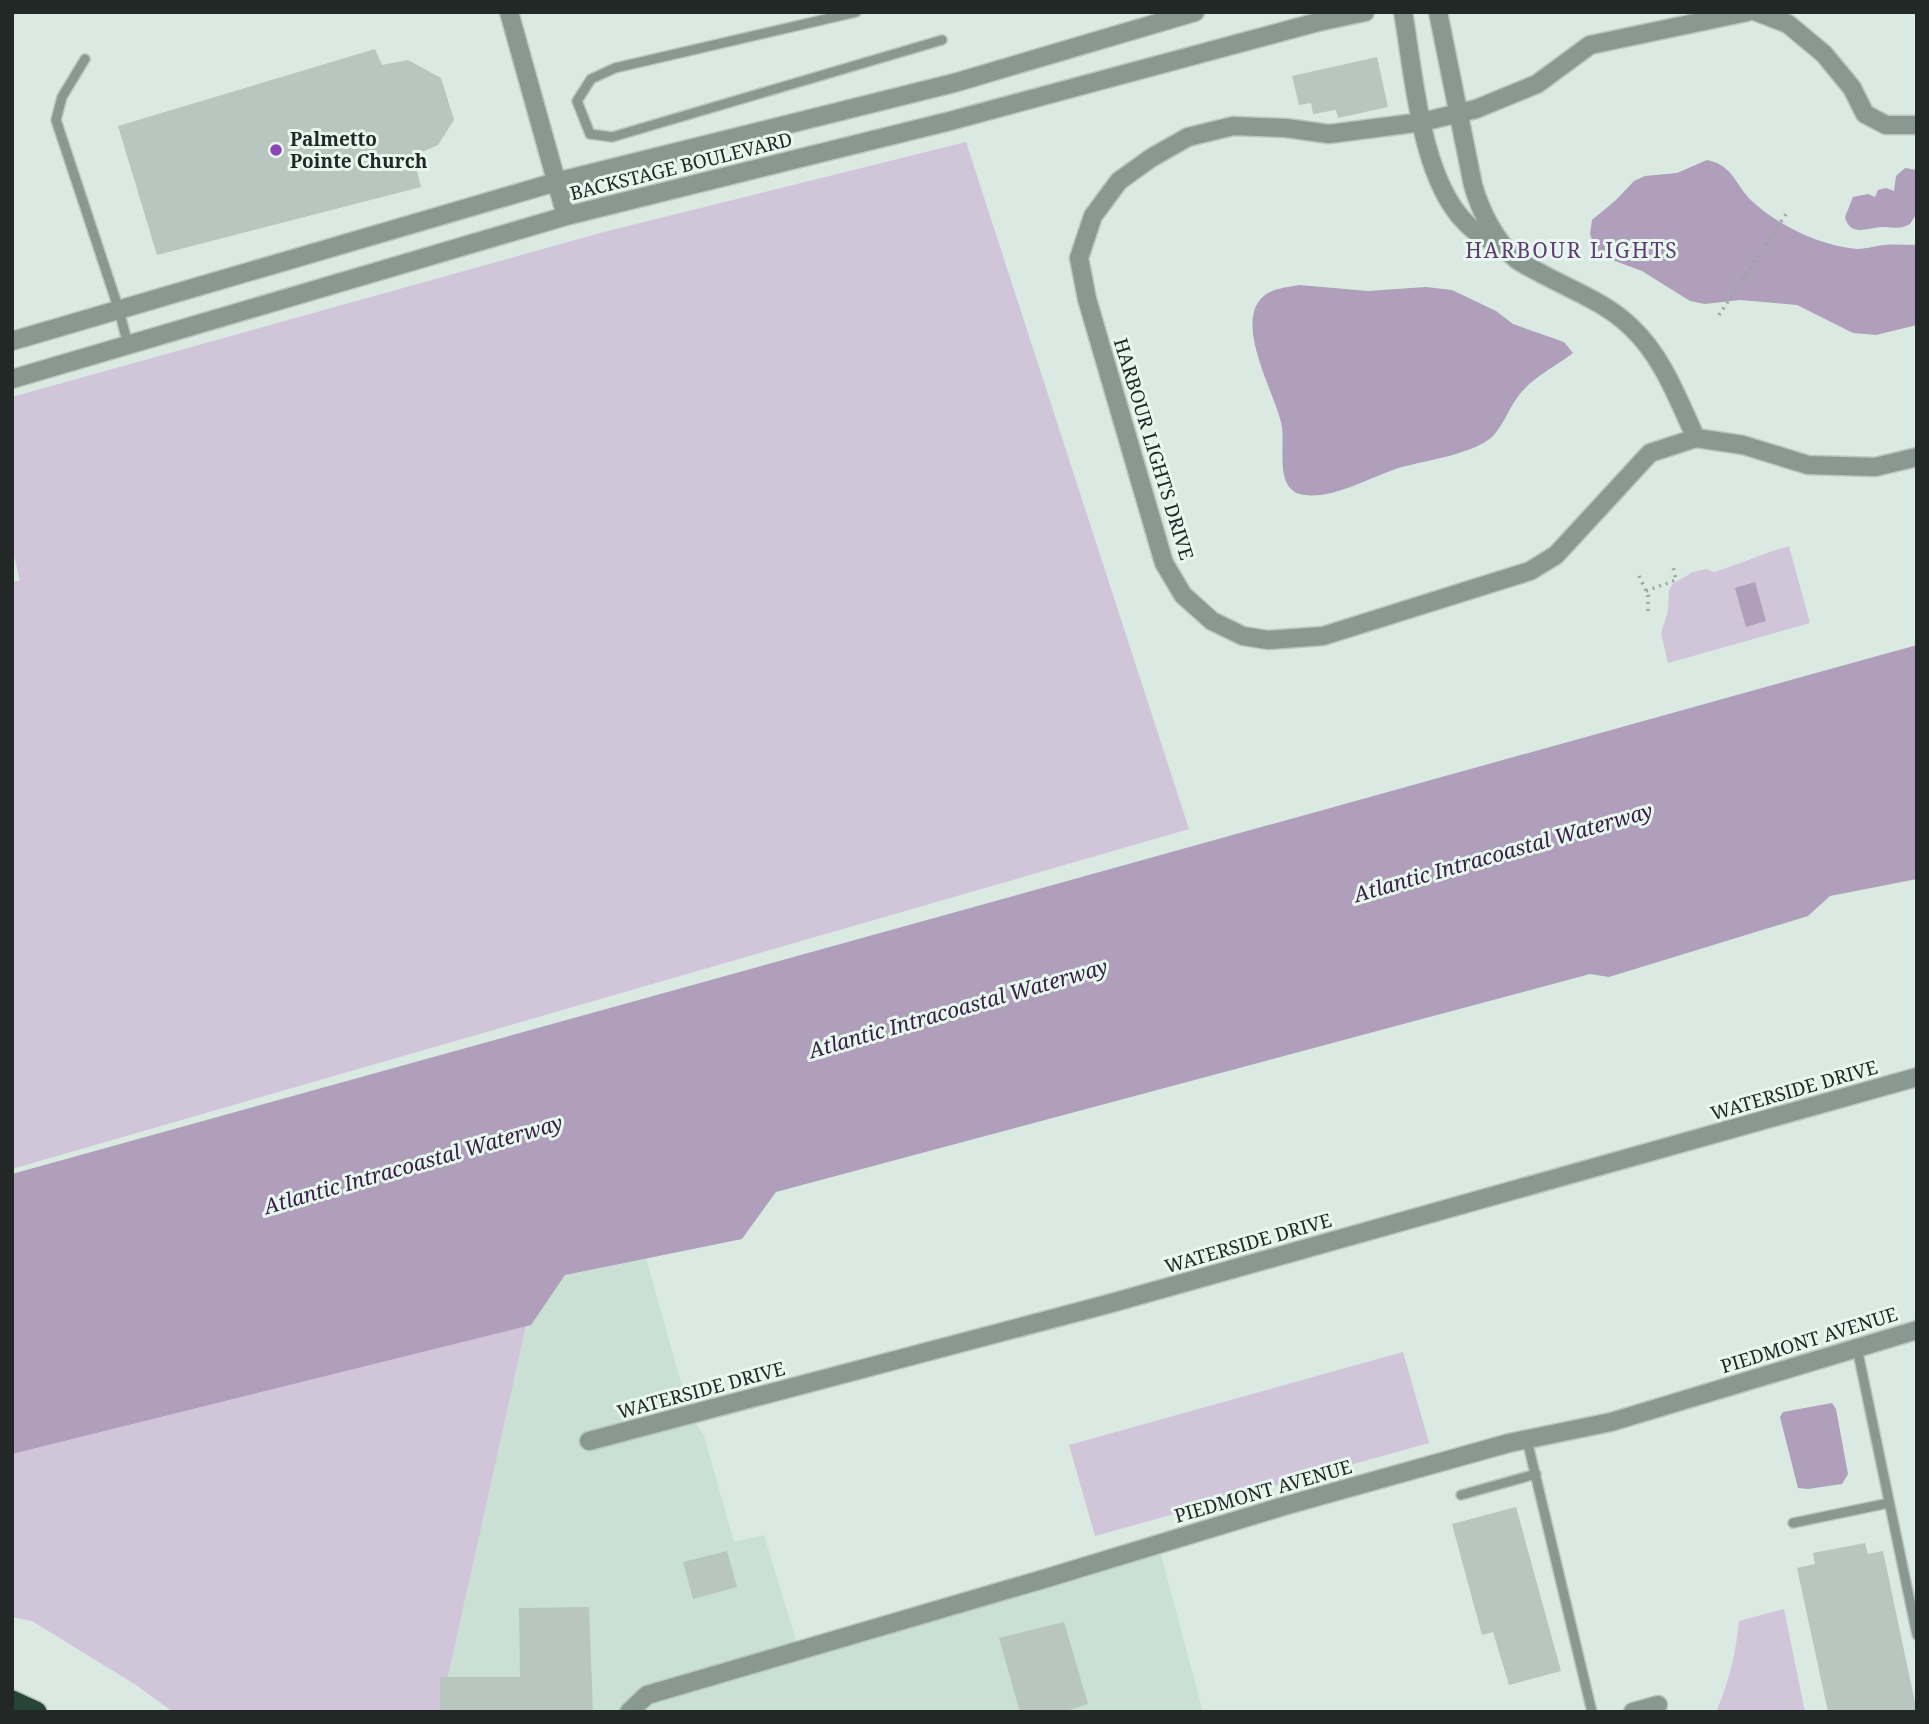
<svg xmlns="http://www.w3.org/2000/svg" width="1929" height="1724" viewBox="0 0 1929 1724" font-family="'Noto Serif',serif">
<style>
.built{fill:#cae0d5}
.green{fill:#d1c5da}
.water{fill:#af9fba}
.building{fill:#b8c6bf}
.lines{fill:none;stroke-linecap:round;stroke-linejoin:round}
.lane-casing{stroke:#b9c6c0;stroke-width:12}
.street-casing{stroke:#b9c6c0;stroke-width:21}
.highway-casing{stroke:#b9c6c0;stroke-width:24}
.path{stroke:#9aa6a0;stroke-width:3.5;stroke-dasharray:2 5;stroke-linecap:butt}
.lane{stroke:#8a9892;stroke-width:9}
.street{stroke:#8a9892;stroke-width:18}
.highway{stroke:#264437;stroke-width:21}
.poi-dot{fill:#8e45b7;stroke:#e8f7ef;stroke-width:2.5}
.labels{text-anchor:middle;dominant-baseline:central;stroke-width:6;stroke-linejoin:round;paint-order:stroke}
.poi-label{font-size:19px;font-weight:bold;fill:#222825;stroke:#e8f7ef;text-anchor:start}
.street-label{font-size:19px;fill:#222825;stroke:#e8f7ef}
.neighbourhood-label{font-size:21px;letter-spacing:2px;fill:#5f3c75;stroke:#e8f7ef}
.water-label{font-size:21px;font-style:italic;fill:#382046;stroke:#e8f7ef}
</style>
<rect width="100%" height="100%" fill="#dae9e2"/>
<!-- built -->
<path class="built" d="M 646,1258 L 690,1415 L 704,1436 L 734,1542 L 764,1535 L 799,1650 L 1158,1544 L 1203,1712 L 440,1712 L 529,1313 L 565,1275 Z"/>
<!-- green -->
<path class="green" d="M 966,142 L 1189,829 L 12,1169 L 12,581 L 20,581 L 12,547 L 12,397 L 604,232 Z
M 1789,546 L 1810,623 L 1668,663 L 1661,633 L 1668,611 L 1669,590 L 1673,584 L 1693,572 L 1706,569 L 1714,572 C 1740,564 1762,554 1789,546 Z
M 529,1313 L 440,1712 L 173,1712 L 136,1685 L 32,1621 L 12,1617 L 12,1447 Z
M 1403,1352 L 1429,1443 L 1095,1536 L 1069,1445 Z
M 1784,1609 L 1805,1712 L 1716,1712 C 1729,1682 1736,1653 1739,1621 Z"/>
<!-- water -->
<path class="water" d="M 1707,160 C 1735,166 1735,186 1753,202 C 1779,226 1821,246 1857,249 C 1865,249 1875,246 1884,245 C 1895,244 1906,245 1917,245 L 1917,325 L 1876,335 L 1853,333 L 1797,305 L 1740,300 L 1705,304 L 1690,301 L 1642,271 L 1604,257 L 1595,248 L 1590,234 L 1592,220 L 1616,200 L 1634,181 L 1645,176 L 1677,173 Z
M 1905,168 L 1917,170 L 1917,213 L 1910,224 C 1900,230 1894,227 1883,227 C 1868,227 1850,238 1845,217 L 1853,197 L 1868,194 L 1875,197 L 1878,190 L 1886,188 L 1894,191 L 1896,176 Z
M 1299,285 L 1368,291 L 1426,287 L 1452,290 L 1496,311 L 1513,324 L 1564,342 L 1573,353 C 1555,367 1534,376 1519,395 C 1509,408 1504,424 1493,436 C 1474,454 1428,460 1402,467 C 1373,475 1331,502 1300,494 C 1275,487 1285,447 1282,427 C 1277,395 1228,317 1268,293 C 1276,288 1290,287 1299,285 Z
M 1755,582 L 1766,621 L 1746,627 L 1735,588 Z
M 1917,645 L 1917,879 L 1830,896 L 1808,916 L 1609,977 L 1590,974 L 776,1192 L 742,1239 L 565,1275 L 531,1325 L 12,1454 L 12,1174 Z
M 1832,1403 L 1836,1409 L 1848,1474 L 1842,1484 L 1808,1489 L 1798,1488 L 1780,1417 L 1783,1412 Z"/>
<!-- building -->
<path class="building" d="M 375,49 L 382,65 L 408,60 L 441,78 L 454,120 L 438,145 L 413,156 L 421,187 L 157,255 L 118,126 Z
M 1377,57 L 1388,107 L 1338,118 L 1336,110 L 1313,114 L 1311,103 L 1299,105 L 1292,76 Z
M 1516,1507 L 1561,1671 L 1509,1685 L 1493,1632 L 1482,1635 L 1452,1524 Z
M 1865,1543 L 1868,1554 L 1883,1551 L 1917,1712 L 1828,1712 L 1797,1568 L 1815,1564 L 1813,1553 Z
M 727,1551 L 737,1587 L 693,1599 L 683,1562 Z
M 589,1607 L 593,1712 L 440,1712 L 440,1677 L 520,1677 L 519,1608 Z
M 1064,1622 L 1088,1704 L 1063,1712 L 1020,1712 L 999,1638 Z"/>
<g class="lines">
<defs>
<path id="lane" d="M 856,12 L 615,68 L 591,79 L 577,101 L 590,134 L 612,137 L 942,40
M 85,59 L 62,97 L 56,120 L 119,310 L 128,345
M 1857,1348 L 1917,1635
M 1527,1440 L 1592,1712
M 1461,1495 L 1536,1474
M 1793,1523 L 1889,1503"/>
<path id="street" d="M 509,12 L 566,216
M 1403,12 C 1414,74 1420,176 1465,222 C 1476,234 1491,241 1505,248
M 1438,12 L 1473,185 C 1480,210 1495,241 1516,259 C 1524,265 1535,270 1544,275 C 1574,291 1606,303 1631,327 C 1663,357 1678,400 1696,438 L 1743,445 L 1808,465 L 1875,467 L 1917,457
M 1757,12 L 1788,24 L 1824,54 L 1852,88 L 1865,114 L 1886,125 L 1916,125
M 12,341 L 556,182 L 954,83 L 1195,12
M 12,379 L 566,216 L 950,121 L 1318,22 L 1365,12
M 1696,438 L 1650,453 L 1556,555 L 1530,571 L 1323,636 L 1268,640 L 1243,636 L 1212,621 L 1183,595 L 1164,563 L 1087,299 L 1079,258 L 1093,216 L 1119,181 L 1151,158 L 1188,137 L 1233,126 L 1286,128 L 1329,134 L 1422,122 L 1476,109 L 1537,84 L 1590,45 L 1747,12
M 589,1441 L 1108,1304 L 1917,1077
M 629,1712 L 647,1695 L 1047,1578 L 1284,1506 L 1509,1443 L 1611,1422 L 1917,1330
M 1633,1712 L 1658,1705"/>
<path id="highway" d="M 12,1701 L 36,1712"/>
</defs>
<!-- lane casing -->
<use href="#lane" class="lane-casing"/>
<!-- street casing -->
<use href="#street" class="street-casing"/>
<!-- highway casing -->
<use href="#highway" class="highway-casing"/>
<!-- path -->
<path class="path" d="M 1719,315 L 1788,211
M 1639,576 L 1648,595 L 1648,614
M 1646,591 L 1676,580 L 1673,567"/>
<!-- lane -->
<use href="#lane" class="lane"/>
<!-- street -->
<use href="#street" class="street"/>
<!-- highway -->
<use href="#highway" class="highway"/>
</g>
<!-- markers -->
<circle class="poi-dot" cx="276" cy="150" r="7"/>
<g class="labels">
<!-- poi labels -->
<g class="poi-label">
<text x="290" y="139">Palmetto<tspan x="290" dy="22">Pointe Church</tspan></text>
</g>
<!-- street labels -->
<g class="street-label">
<text transform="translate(681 166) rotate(-14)">BACKSTAGE BOULEVARD</text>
<text transform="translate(1154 449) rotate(73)">HARBOUR LIGHTS DRIVE</text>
<text transform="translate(1794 1090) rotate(-16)">WATERSIDE DRIVE</text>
<text transform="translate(1248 1243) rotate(-16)">WATERSIDE DRIVE</text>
<text transform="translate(1809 1340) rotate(-17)">PIEDMONT AVENUE</text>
<text transform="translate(701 1390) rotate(-15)">WATERSIDE DRIVE</text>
<text transform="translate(1263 1491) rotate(-16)">PIEDMONT AVENUE</text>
</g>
<!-- neighbourhood labels -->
<g class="neighbourhood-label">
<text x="1572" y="250">HARBOUR LIGHTS</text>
</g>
<!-- water labels -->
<g class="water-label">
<text transform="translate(1503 852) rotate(-16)">Atlantic Intracoastal Waterway</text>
<text transform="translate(958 1008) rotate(-16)">Atlantic Intracoastal Waterway</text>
<text transform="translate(413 1164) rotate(-16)">Atlantic Intracoastal Waterway</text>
</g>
</g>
<!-- border -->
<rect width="1929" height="1724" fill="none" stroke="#222825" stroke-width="28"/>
</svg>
